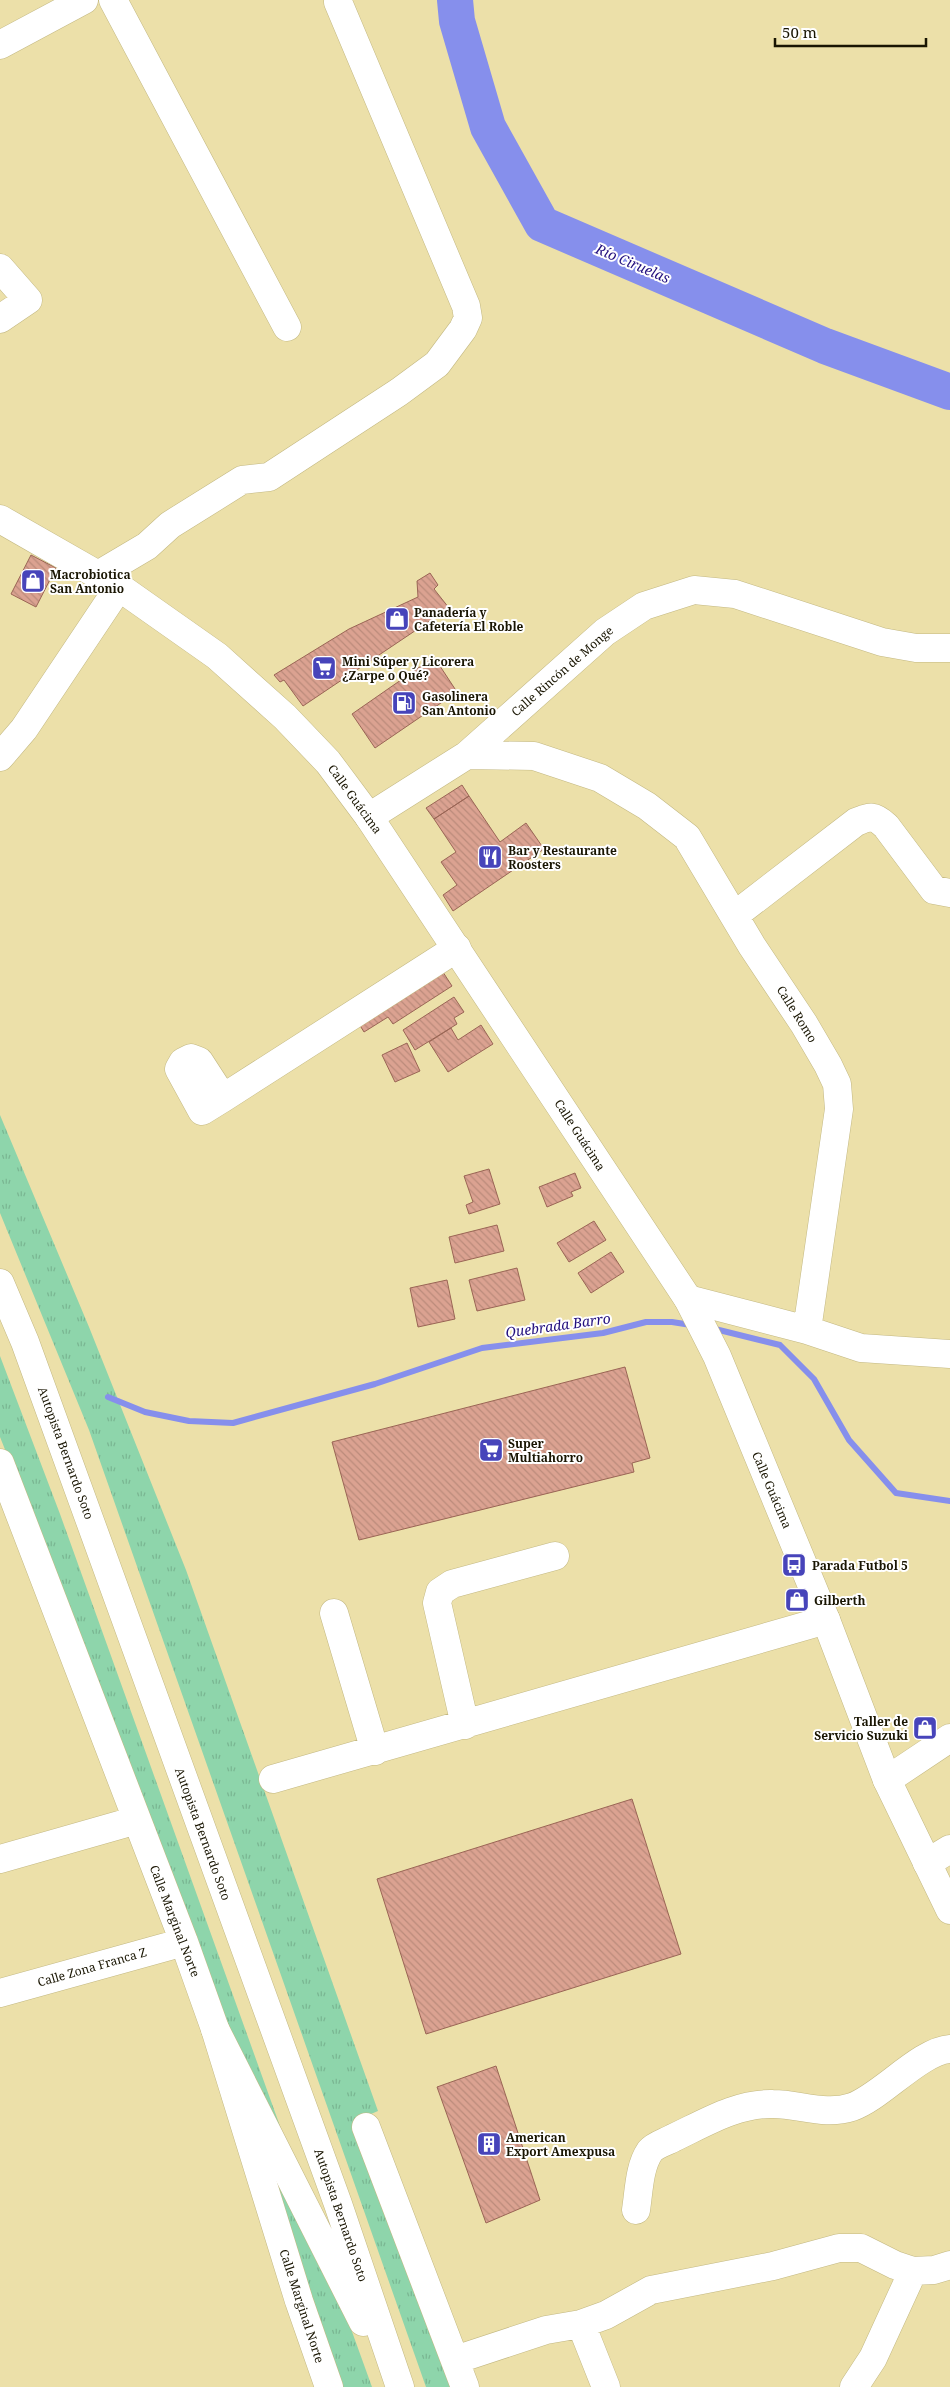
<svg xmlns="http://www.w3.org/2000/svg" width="950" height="2387" viewBox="0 0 950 2387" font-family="'Noto Serif',serif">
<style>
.grass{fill:url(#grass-tufts)}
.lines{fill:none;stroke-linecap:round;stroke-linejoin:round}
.stream{stroke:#868fec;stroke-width:6}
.river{stroke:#868fec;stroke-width:36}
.building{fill:url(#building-back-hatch);stroke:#9a6555}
.minor-casing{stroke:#c3b882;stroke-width:29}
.major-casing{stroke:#c3b882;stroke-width:29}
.highway-casing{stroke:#c3b882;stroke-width:29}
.minor{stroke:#fff;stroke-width:28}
.major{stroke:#fff;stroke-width:28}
.highway{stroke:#fff;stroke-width:28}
.labels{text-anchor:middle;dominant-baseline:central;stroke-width:4;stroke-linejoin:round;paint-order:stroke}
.poi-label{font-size:12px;font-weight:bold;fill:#191502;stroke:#fff;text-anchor:start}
.street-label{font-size:12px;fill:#191502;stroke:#fff}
.water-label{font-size:14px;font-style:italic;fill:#23107e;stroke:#fff}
</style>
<defs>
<pattern id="grass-tufts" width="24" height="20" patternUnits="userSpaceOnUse" patternTransform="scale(1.25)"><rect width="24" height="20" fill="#8ed5ab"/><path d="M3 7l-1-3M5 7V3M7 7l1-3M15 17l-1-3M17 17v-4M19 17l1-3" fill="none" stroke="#7ab692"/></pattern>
<pattern id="building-back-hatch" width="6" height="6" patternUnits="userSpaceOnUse" patternTransform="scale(1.25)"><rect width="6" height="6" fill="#dba291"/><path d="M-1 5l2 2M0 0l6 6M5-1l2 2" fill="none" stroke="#bb8b7b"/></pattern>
</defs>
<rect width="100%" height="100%" fill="#ece0a9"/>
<!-- grass -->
<path class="grass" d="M 0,1115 L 89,1327 L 186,1570 L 378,2111 L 357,2120 L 456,2387 L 426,2387 L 89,1430 L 0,1213 Z
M 0,1356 L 60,1514 L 294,2165 L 221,2026 L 58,1582 L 0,1437 Z
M 269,2166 L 346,2315 L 372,2387 L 342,2387 Z"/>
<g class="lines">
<!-- stream -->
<path class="stream" d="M 711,1328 L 780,1345 L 814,1379 L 849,1440 L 896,1493 L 950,1501
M 108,1397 L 145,1412 L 189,1421 L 233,1423 L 375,1384 L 482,1348 L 603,1333 L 646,1322 L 672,1322 L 691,1325"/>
<!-- river -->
<path class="river" d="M 455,0 L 457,21 L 488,127 L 542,224 L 825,346 L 950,392"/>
</g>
<!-- building -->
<path class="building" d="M 31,555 L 56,568 L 36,607 L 11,594 Z
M 430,573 L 438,585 L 434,589 L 449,608 L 303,706 L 284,680 L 280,682 L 274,675 L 349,629 L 418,597 L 417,581 Z
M 434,657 L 457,692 L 375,748 L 352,714 Z
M 462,785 L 469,796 L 434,819 L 426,808 Z
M 469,796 L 500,842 L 526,823 L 544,849 L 453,911 L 443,895 L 457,885 L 441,862 L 456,852 L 434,819 Z
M 439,966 L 452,986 L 393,1024 L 388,1017 L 364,1032 L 356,1019 Z
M 454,997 L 464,1012 L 454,1018 L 457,1024 L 415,1050 L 403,1030 Z
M 481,1025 L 493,1044 L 448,1072 L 429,1042 L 451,1028 L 458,1040 Z
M 407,1043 L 420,1071 L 395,1082 L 382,1055 Z
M 489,1169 L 500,1204 L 469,1214 L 466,1205 L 473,1202 L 464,1176 Z
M 575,1173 L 581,1188 L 571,1192 L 573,1196 L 547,1207 L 539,1187 Z
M 594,1221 L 606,1240 L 569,1262 L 557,1243 Z
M 497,1225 L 504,1251 L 455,1263 L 449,1237 Z
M 611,1252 L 624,1272 L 591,1293 L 578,1273 Z
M 517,1268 L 525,1300 L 477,1311 L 469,1280 Z
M 447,1280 L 455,1319 L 418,1327 L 410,1288 Z
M 625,1367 L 650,1458 L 632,1463 L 634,1472 L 359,1540 L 332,1442 Z
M 632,1799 L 681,1954 L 426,2034 L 377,1879 Z
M 496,2066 L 540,2200 L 486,2223 L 437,2087 Z"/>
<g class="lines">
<defs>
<path id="minor" d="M 113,0 L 287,327
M 0,45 L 84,0
M 0,268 L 28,300 L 0,319
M 98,575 L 147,546 L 170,525 L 242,480 L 269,477 L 399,392 L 437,364 L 463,329 L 468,318 L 466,306 L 338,2
M 467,755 L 534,756 L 600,778 L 647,806 L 687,837 L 752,946 L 804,1024 L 828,1065 L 837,1084 L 839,1109 L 807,1330 L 688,1299
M 0,757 L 24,729 L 119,587
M 369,817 L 467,755 L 605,632 L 644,606 L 694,590 L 735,594 L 882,642 L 916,648 L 950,648
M 735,915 L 856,822 C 871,816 874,815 886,826 L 934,890 L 950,893
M 223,1098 L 199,1061 L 191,1058 L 183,1062 L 179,1069 L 202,1111 L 223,1098 L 457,948
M 807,1330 L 861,1348 L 950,1354
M 0,1463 L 184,1942 L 215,2029 L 299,2301 L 329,2387
M 334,1613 L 375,1751
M 465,1725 L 437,1603 L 440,1592 L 452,1584 L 555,1556
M 273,1779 L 826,1620
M 887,1780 L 950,1738
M 0,1859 L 137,1820
M 927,1863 L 950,1849
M 0,1993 L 184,1942
M 366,2127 L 465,2387
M 636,2210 C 639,2191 639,2167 650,2151 C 655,2145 666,2142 673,2138 C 705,2123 737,2103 773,2104 C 800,2104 825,2116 852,2107 C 881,2097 920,2051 950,2049
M 581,2324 L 606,2387
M 455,2360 L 546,2330 L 581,2324 L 606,2315 L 651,2290 L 773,2266 L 839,2248 L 861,2248 L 895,2265 L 913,2271 L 934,2270 L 950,2265
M 854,2387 L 873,2358 L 913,2271"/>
<path id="major" d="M 0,519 L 119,587 L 217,656 L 285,717 L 328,762 L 369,817 L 688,1299 L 717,1356 L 826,1620 L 887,1780 L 950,1910"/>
<path id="highway" d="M 0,1283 L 25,1342 L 338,2204 L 400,2387
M 215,2029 L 363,2322"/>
</defs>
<!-- minor casing -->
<use href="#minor" class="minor-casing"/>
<!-- major casing -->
<use href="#major" class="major-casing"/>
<!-- highway casing -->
<use href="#highway" class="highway-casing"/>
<!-- minor -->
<use href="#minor" class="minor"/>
<!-- major -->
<use href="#major" class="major"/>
<!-- highway -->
<use href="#highway" class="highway"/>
</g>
<!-- icons -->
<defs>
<symbol id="shop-square" viewBox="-11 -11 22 22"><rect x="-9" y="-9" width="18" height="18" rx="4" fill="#4744ba" stroke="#fff"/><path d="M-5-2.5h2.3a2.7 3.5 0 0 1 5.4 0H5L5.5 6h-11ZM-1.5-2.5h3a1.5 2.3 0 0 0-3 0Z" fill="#fff"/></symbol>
<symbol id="supermarket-square" viewBox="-11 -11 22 22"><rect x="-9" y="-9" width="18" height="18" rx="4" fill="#4744ba" stroke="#fff"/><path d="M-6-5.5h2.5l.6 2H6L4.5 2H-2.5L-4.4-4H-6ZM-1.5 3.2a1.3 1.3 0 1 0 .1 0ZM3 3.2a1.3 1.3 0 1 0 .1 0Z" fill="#fff"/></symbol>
<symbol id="fuel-square" viewBox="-11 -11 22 22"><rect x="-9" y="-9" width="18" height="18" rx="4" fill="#4744ba" stroke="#fff"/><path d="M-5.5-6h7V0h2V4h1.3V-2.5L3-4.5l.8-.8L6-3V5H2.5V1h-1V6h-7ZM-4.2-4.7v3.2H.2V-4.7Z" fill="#fff"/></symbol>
<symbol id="restaurant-square" viewBox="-11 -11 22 22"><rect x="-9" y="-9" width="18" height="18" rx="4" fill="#4744ba" stroke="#fff"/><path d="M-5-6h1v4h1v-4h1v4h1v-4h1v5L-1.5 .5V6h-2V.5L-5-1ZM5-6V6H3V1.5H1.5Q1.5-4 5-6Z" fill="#fff"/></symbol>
<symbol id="bus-square" viewBox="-11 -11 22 22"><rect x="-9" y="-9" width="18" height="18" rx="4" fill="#4744ba" stroke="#fff"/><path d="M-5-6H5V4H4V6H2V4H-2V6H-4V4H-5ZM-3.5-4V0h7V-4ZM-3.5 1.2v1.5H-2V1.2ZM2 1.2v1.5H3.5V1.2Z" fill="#fff"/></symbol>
<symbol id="building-square" viewBox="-11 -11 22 22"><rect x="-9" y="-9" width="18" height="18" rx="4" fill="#4744ba" stroke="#fff"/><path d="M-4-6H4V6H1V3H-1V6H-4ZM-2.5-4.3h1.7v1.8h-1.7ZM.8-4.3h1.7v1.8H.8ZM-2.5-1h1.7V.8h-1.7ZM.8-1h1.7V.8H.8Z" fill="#fff"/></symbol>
</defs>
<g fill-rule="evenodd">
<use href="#shop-square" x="19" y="567" width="28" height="28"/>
<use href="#shop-square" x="383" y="605" width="28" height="28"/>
<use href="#supermarket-square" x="310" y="654" width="28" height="28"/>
<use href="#fuel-square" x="390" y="689" width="28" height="28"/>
<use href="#restaurant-square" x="476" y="843" width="28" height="28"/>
<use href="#supermarket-square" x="477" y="1436" width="28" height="28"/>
<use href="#bus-square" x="780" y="1551" width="28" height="28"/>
<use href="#shop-square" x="783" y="1586" width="28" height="28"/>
<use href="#shop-square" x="911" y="1714" width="28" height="28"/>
<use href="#building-square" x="475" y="2130" width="28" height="28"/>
</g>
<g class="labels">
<!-- poi labels -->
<g class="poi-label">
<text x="50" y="574">Macrobiotica<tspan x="50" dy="14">San Antonio</tspan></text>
<text x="414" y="612">Panadería y<tspan x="414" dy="14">Cafetería El Roble</tspan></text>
<text x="342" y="661">Mini Súper y Licorera<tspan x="342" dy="14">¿Zarpe o Qué?</tspan></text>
<text x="422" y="696">Gasolinera<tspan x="422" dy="14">San Antonio</tspan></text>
<text x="508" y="850">Bar y Restaurante<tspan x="508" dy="14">Roosters</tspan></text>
<text x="508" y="1443">Super<tspan x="508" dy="14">Multiahorro</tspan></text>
<text x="812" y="1565">Parada Futbol 5</text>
<text x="814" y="1600">Gilberth</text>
<text x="908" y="1721" text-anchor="end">Taller de<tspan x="908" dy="14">Servicio Suzuki</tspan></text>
<text x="506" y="2137">American<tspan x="506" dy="14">Export Amexpusa</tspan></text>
</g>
<!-- street labels -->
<g class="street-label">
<text transform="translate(562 671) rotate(-41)">Calle Rincón de Monge</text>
<text transform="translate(355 799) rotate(54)">Calle Guácima</text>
<text transform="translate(797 1014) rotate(58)">Calle Romo</text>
<text transform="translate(580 1135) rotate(57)">Calle Guácima</text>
<text transform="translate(66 1453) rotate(70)">Autopista Bernardo Soto</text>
<text transform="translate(772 1490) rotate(67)">Calle Guácima</text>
<text transform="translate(203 1834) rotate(70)">Autopista Bernardo Soto</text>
<text transform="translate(175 1921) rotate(69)">Calle Marginal Norte</text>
<text transform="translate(92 1967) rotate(-16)">Calle Zona Franca Z</text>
<text transform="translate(341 2215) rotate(71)">Autopista Bernardo Soto</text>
<text transform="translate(302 2306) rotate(72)">Calle Marginal Norte</text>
</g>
<!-- water labels -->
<g class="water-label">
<text transform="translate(633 263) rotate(23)">Río Ciruelas</text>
<text transform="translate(558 1325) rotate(-8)">Quebrada Barro</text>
</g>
</g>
<!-- scale -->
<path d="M775 38v8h151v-8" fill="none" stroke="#191502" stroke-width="2.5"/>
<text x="782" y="38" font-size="15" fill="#191502" stroke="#ffffff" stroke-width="4" paint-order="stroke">50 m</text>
</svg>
